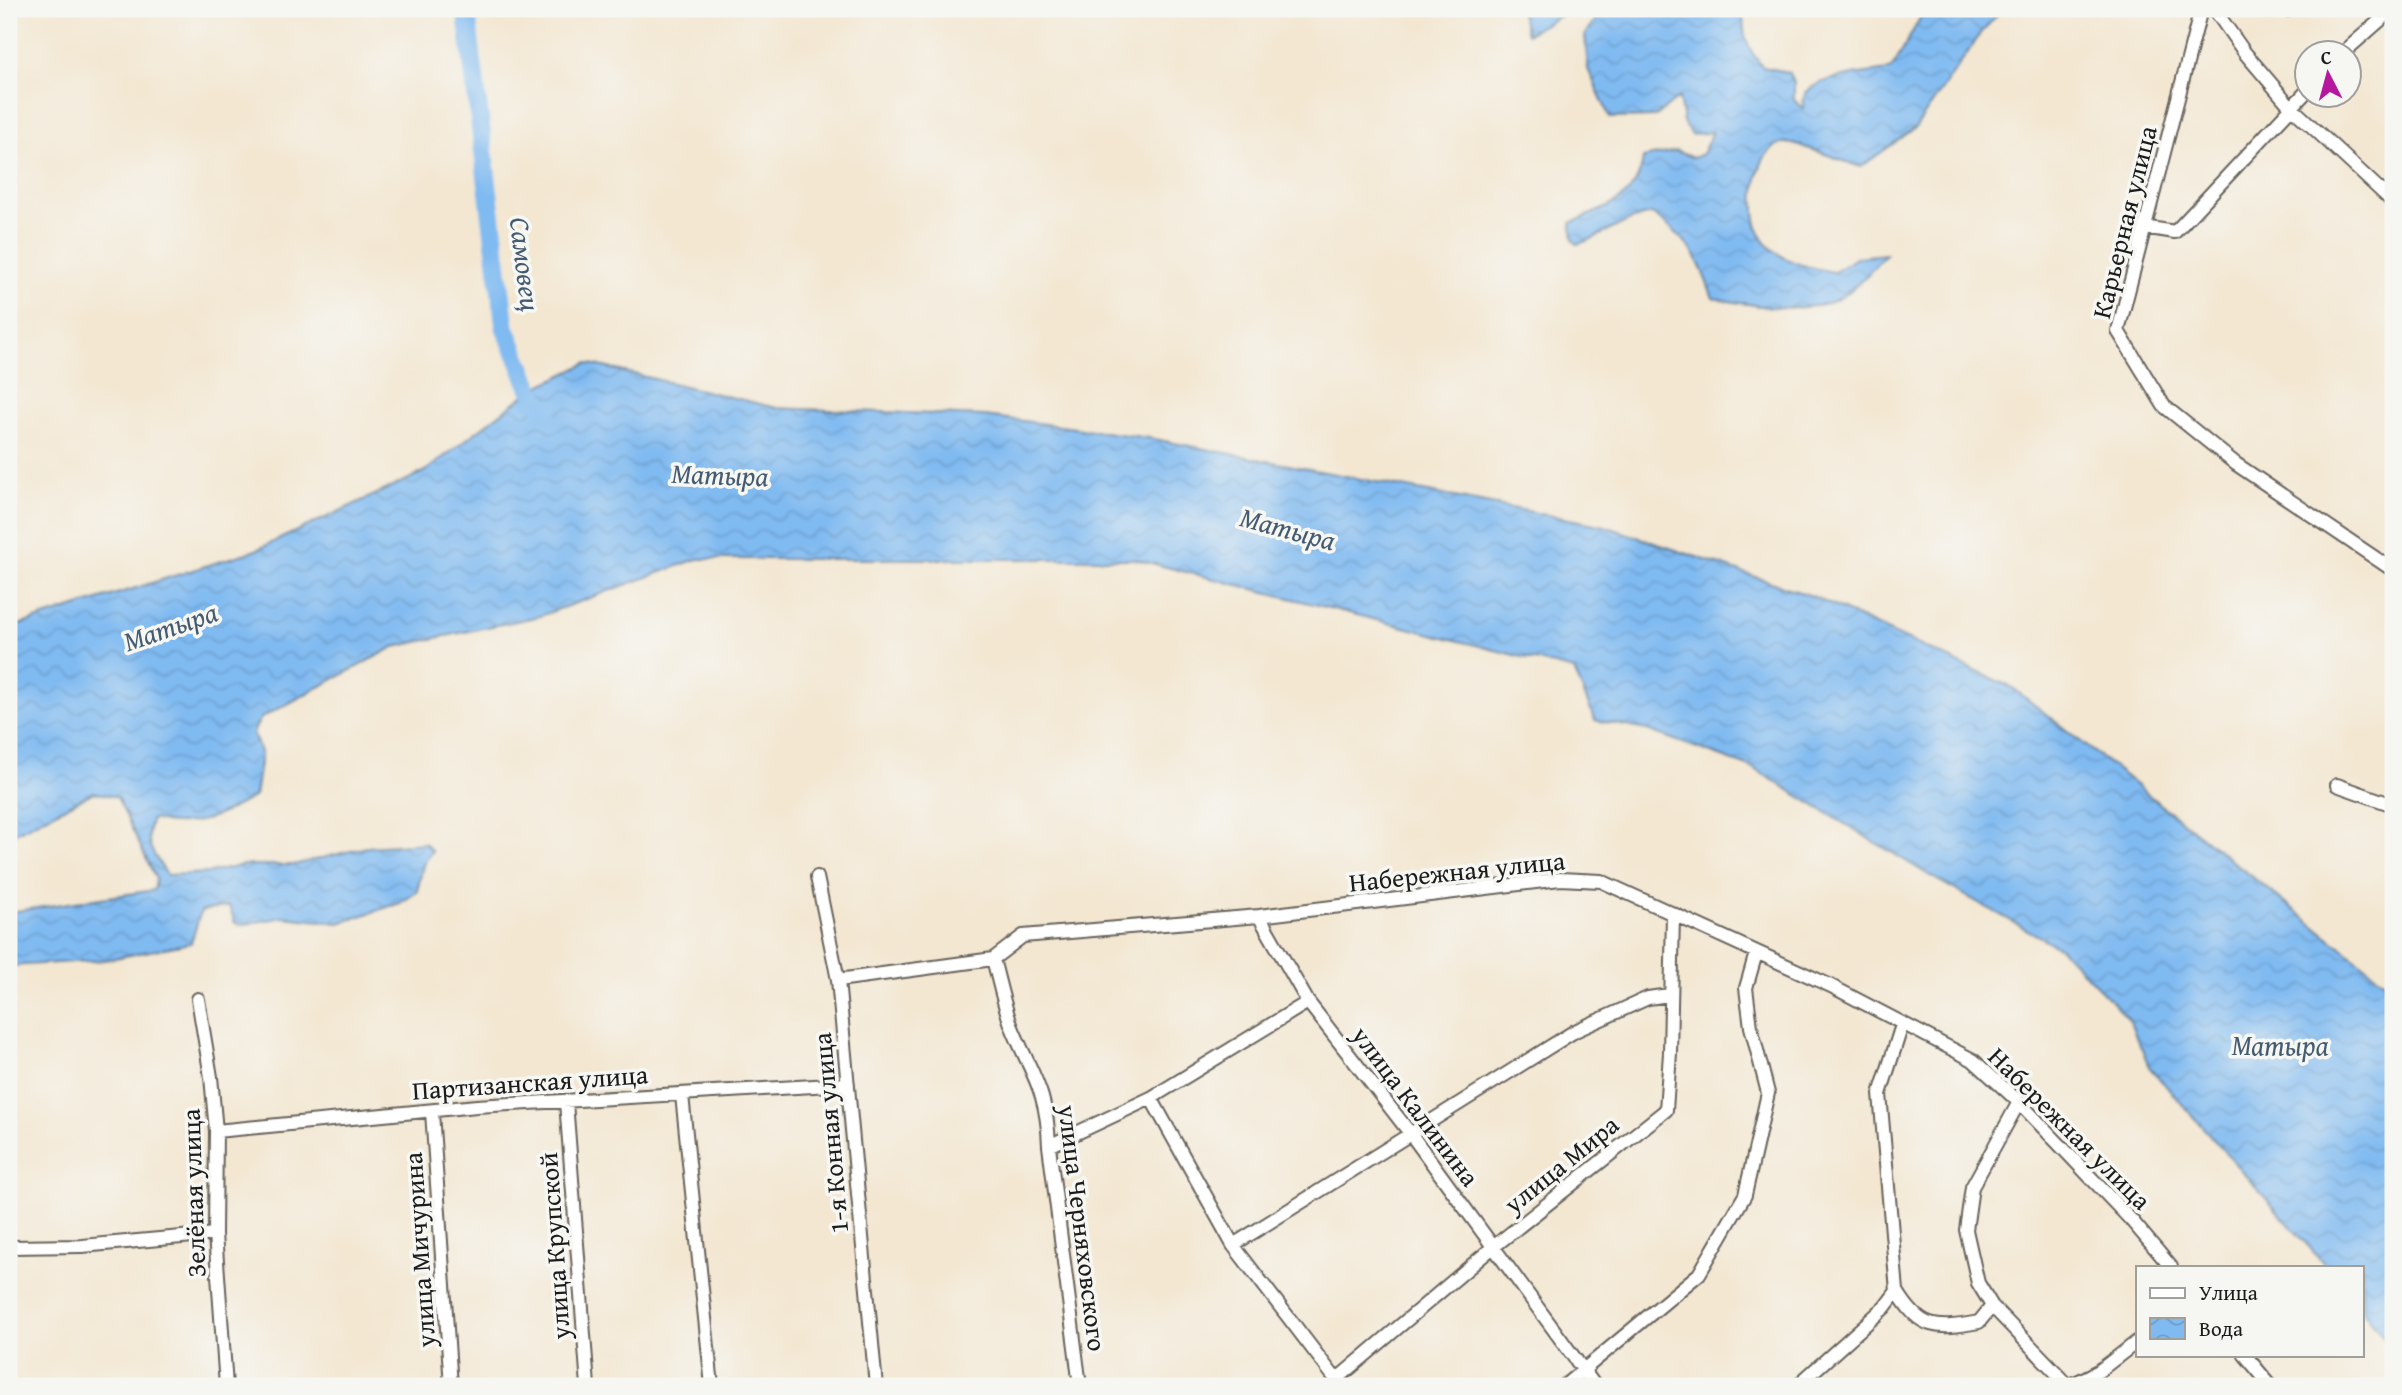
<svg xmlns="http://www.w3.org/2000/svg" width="2402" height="1395" viewBox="0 0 2402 1395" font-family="'Gentium Book Plus',serif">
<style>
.water{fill:url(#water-waves);stroke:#4e6b86;stroke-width:2}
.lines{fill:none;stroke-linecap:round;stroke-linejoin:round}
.river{stroke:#7fbaf1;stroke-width:19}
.street-casing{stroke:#67635c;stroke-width:16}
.street{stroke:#fff;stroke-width:12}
.labels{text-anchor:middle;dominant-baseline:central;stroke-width:7;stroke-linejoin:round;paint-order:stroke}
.street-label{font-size:26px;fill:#1c1c1c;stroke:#f6f6f2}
.water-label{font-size:28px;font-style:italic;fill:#445b71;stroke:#f6f6f2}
</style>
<defs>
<pattern id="water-waves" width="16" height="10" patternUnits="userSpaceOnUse" patternTransform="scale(1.75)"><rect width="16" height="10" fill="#7fbaf1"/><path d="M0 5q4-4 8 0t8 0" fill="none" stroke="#6d9fce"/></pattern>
</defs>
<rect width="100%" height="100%" fill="#f6f6f2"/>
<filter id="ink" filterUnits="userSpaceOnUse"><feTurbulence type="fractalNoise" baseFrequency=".0143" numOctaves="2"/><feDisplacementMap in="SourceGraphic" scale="14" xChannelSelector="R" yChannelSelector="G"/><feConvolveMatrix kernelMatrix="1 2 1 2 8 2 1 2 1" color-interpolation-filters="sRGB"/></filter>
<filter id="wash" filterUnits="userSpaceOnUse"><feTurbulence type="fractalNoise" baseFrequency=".00686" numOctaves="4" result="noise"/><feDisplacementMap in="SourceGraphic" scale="28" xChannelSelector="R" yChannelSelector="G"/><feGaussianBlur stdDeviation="1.57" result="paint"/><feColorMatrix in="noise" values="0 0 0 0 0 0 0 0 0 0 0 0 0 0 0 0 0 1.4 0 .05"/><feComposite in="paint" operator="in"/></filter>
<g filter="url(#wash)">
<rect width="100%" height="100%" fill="#f3e7d2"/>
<!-- water -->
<path class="water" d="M 1520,9 L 1565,9 L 1565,13 L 1527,34 Z
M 1604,9 L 1744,9 C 1741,33 1747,49 1763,67 L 1788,72 L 1794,82 L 1794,100 L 1803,108 C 1804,105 1803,101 1804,97 C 1811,75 1873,74 1892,69 L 1925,9 L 2002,9 L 1982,32 L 1915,128 L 1861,167 C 1845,162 1796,141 1783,143 C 1751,149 1747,223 1766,243 C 1785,264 1808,267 1834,272 L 1858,257 L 1886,254 C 1873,269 1848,298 1828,303 C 1791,313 1749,305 1713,298 C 1695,252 1693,243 1652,214 C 1624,218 1604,237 1577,244 L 1573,239 L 1571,223 C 1605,207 1638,201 1643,158 L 1676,151 L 1693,158 L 1702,154 L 1713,132 L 1691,135 L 1683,122 L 1679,97 L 1655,117 L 1610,118 L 1588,69 L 1585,34 Z
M 587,363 L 777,408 L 985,416 L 1149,438 L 1605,526 L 1812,596 L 2013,688 L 2393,988 L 2393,1349 L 2362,1310 L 2362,1267 L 2327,1267 L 2150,1068 L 2128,1018 L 2060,948 L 1932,877 L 1753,768 L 1647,730 L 1595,720 L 1574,670 L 1135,559 L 697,559 L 540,616 L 394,647 L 261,718 L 253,732 L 261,755 L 255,796 C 218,816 195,831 152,819 C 142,843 155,856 167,875 L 209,873 L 243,865 L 293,865 L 367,847 L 425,843 L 432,851 L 423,865 L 417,892 L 400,903 L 339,923 L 283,917 L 241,925 L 235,923 L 229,906 L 201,911 L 191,943 L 105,960 L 9,966 L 9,912 L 154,890 L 156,879 L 117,797 L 94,792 L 9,836 L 9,628 L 256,550 L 424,472 L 531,390 Z"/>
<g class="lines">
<!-- river -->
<path class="river" d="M 466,9 L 505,327 L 531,390 L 546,412"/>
</g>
</g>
<g filter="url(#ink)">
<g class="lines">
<defs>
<path id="street" d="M 2201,9 L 2118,331 L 2164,406 L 2236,464 L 2393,570
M 2214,9 L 2245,53 L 2291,107 L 2393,202
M 2287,9 L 2288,10
M 2344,52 L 2393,9
M 2143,227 L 2175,232 L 2308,90
M 2337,785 L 2393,805
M 817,877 L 838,980 L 876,1386
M 1259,916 L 1308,1002 L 1410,1133 L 1595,1386
M 993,959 C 999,981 1004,1006 1012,1027 C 1032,1076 1047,1089 1049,1146 L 1080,1386
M 838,980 L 993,959 L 1023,936 L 1259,916 L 1560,879 L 1601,881 L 1831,986 L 1973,1060 L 2019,1102 L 2132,1221 L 2171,1267
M 198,999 L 211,1077 L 216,1131 L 215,1234 L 226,1386
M 682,1095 L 712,1386
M 1151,1098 L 1233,1245 L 1341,1386
M 566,1102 L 588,1386
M 2019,1102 L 1972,1187 L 1966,1230 L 1978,1283 L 1992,1306 L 2069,1386
M 432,1112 L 451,1386
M 216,1131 L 477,1106 L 848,1084
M 1049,1146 L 1151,1098 L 1308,1002
M 1233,1245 L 1575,1031 L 1648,998 L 1669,995
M 9,1247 L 82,1246 L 215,1234
M 1897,1291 C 1920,1330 1936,1330 1979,1322 L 1992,1306
M 2245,1355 L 2271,1386
M 1336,1380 L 1492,1248 L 1666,1110 L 1670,1053 L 1673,915
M 1564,1386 L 1699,1274 L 1745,1195 L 1768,1093 L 1751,1027 L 1746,988 L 1756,953
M 1797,1386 L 1885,1307 L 1897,1291 L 1880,1094 L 1902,1025
M 2069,1386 L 2099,1371 L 2138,1341"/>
</defs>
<!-- street casing -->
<use href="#street" class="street-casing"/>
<!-- street -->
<use href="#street" class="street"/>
</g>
</g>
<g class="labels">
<!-- street labels -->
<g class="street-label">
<text transform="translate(2124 222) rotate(-76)">Карьерная улица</text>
<text transform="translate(1457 871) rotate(-6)">Набережная улица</text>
<text transform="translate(530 1082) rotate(-4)">Партизанская улица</text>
<text transform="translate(1416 1106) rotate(53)">улица Калинина</text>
<text transform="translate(2070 1128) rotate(45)">Набережная улица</text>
<text transform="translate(830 1133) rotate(-95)">1-я Конная улица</text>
<text transform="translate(1561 1164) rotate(-39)">улица Мира</text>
<text transform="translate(193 1193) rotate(-92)">Зелёная улица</text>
<text transform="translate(1083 1228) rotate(83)">улица Черняховского</text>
<text transform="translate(554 1246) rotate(-94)">улица Крупской</text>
<text transform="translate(419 1250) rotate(-94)">улица Мичурина</text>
</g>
<!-- water labels -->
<g class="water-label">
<text transform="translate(526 264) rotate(83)">Самовец</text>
<text transform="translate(720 474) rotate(2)">Матыра</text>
<text transform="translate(1288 528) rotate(15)">Матыра</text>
<text transform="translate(170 626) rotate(-19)">Матыра</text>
<text x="2280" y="1044">Матыра</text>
</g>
</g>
<!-- margin -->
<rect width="2402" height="1395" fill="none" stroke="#f6f6f2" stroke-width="35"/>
<!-- legend -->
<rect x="2136" y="1266" width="228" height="91" fill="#f6f6f2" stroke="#9f9f9c" stroke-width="2"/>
<rect x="2150" y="1288" width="35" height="10" fill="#ffffff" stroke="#9f9f9c" stroke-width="2"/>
<text x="2199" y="1300" font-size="21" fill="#1c1c1c">Улица</text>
<rect x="2150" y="1318" width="35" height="21" fill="url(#water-waves)" stroke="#9f9f9c" stroke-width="2"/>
<text x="2199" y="1336" font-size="21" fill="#1c1c1c">Вода</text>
<!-- north arrow -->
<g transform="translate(2328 74) rotate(354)"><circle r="33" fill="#f6f6f2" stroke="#9f9f9c" stroke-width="2"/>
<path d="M0-5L12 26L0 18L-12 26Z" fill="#b5179e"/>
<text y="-10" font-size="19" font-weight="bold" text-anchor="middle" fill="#1c1c1c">С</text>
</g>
</svg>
